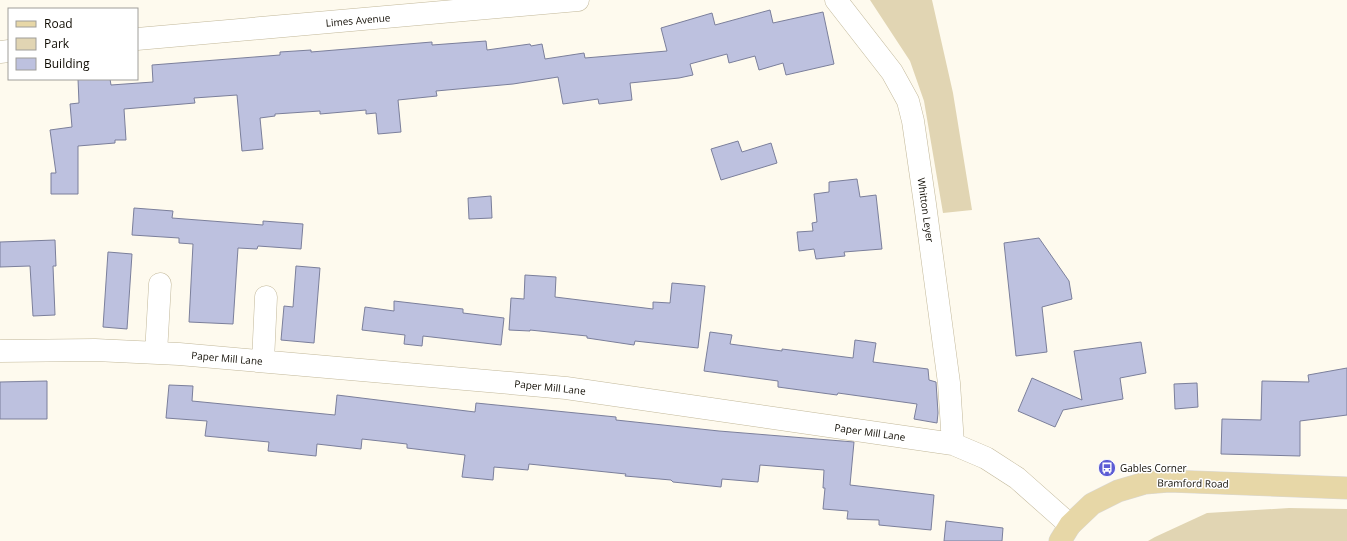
<svg xmlns="http://www.w3.org/2000/svg" width="1347" height="541" viewBox="0 0 1347 541" font-family="'Open Sans',sans-serif">
<style>
.green{fill:#e1d5b3}
.building{fill:#bdc1df;stroke:#7b7f9b}
.lines{fill:none;stroke-linecap:round;stroke-linejoin:round}
.minor-casing{stroke:#c2b89a;stroke-width:23}
.major-casing{stroke:#d9d8d7;stroke-width:23}
.minor{stroke:#fff;stroke-width:22}
.major{stroke:#e7d7a7;stroke-width:22}
.labels{text-anchor:middle;dominant-baseline:central;stroke-width:3;stroke-linejoin:round;paint-order:stroke}
.street-label{font-size:10px;fill:#100c03;stroke:#fff}
.poi-label{font-size:10px;fill:#100c03;stroke:#fff;text-anchor:start}
</style>
<rect width="100%" height="100%" fill="#fefaee"/>
<!-- green -->
<path class="green" d="M 870,0 L 932,0 L 953,93 L 972,210 L 943,213 L 924,101 L 910,61 Z
M 1289,508 L 1347,509 L 1347,541 L 1148,541 L 1155,537 L 1207,513 Z"/>
<!-- building -->
<path class="building" d="M 770,10 L 773,23 L 823,12 L 834,64 L 786,75 L 783,63 L 759,70 L 755,56 L 729,63 L 727,54 L 690,64 L 693,75 L 679,78 L 630,83 L 632,100 L 599,104 L 598,99 L 563,104 L 558,77 L 513,84 L 436,91 L 437,96 L 398,100 L 401,132 L 378,134 L 376,113 L 366,114 L 366,110 L 320,114 L 320,111 L 275,114 L 275,116 L 260,118 L 263,149 L 242,151 L 237,95 L 194,98 L 195,103 L 124,109 L 126,140 L 115,140 L 115,143 L 78,146 L 78,194 L 51,194 L 51,173 L 56,173 L 50,130 L 72,127 L 70,104 L 79,103 L 78,79 L 110,79 L 111,85 L 153,82 L 152,65 L 280,55 L 280,52 L 311,50 L 311,52 L 432,42 L 432,45 L 486,41 L 487,50 L 530,44 L 531,46 L 542,44 L 545,59 L 584,53 L 585,58 L 667,51 L 661,28 L 712,13 L 715,25 Z
M 738,141 L 742,152 L 771,143 L 777,163 L 721,180 L 711,149 Z
M 857,179 L 860,197 L 876,195 L 882,249 L 844,252 L 845,256 L 816,259 L 814,249 L 799,251 L 797,232 L 813,231 L 812,223 L 817,222 L 814,194 L 829,192 L 829,182 Z
M 491,196 L 492,218 L 469,219 L 468,198 Z
M 134,208 L 173,211 L 172,218 L 263,225 L 263,221 L 303,224 L 301,249 L 258,246 L 257,249 L 238,248 L 233,324 L 189,322 L 193,244 L 179,243 L 179,238 L 132,235 Z
M 1039,238 L 1069,281 L 1072,299 L 1042,307 L 1047,352 L 1016,356 L 1004,243 Z
M 55,240 L 56,266 L 53,266 L 55,315 L 33,316 L 30,266 L 0,267 L 0,242 Z
M 108,252 L 132,254 L 127,329 L 103,327 Z
M 296,266 L 320,268 L 314,343 L 281,340 L 284,306 L 293,307 Z
M 525,275 L 556,277 L 555,297 L 653,309 L 653,302 L 670,303 L 672,283 L 705,286 L 698,348 L 635,341 L 634,345 L 587,338 L 587,336 L 530,330 L 530,331 L 509,330 L 511,298 L 524,299 Z
M 394,301 L 463,309 L 463,313 L 504,318 L 501,345 L 423,336 L 422,346 L 404,344 L 405,335 L 362,330 L 365,307 L 394,311 Z
M 710,332 L 732,335 L 730,344 L 782,351 L 782,349 L 853,358 L 855,340 L 876,343 L 873,362 L 928,369 L 929,380 L 936,382 L 938,413 L 937,423 L 914,419 L 917,404 L 838,393 L 837,395 L 778,387 L 778,381 L 704,371 Z
M 1141,342 L 1146,373 L 1120,378 L 1123,399 L 1063,410 L 1055,427 L 1018,411 L 1032,378 L 1082,400 L 1074,351 Z
M 1347,368 L 1347,415 L 1300,421 L 1300,456 L 1221,454 L 1222,419 L 1261,420 L 1262,381 L 1309,382 L 1308,375 Z
M 47,381 L 47,419 L 0,419 L 0,382 Z
M 1197,383 L 1198,407 L 1175,409 L 1174,384 Z
M 169,385 L 193,386 L 192,401 L 335,415 L 337,395 L 475,412 L 476,403 L 616,417 L 616,420 L 719,431 L 854,442 L 850,485 L 934,495 L 931,530 L 879,525 L 879,520 L 847,519 L 848,511 L 823,509 L 825,488 L 823,488 L 824,470 L 760,465 L 758,482 L 722,479 L 721,487 L 673,482 L 671,480 L 625,476 L 626,474 L 529,464 L 528,470 L 494,467 L 493,480 L 462,477 L 465,455 L 407,448 L 407,444 L 362,439 L 361,449 L 317,444 L 316,456 L 268,451 L 269,442 L 205,436 L 207,421 L 166,418 Z
M 946,521 L 1003,528 L 1002,541 L 944,541 Z"/>
<g class="lines">
<defs>
<path id="minor" d="M 836,0 L 892,72 L 908,101 L 913,121 L 925,204 L 949,383 L 953,444
M 137,39 L 578,0
M 0,52 L 9,51
M 0,351 L 95,350 L 179,354 L 566,388 L 953,444 L 986,458 L 1017,478 L 1070,525
M 156,353 L 160,284
M 263,361 L 266,297"/>
<path id="major" d="M 1060,541 L 1070,525 L 1092,504 L 1118,491 L 1145,483 L 1169,481 L 1347,488"/>
</defs>
<!-- minor casing -->
<use href="#minor" class="minor-casing"/>
<!-- major casing -->
<use href="#major" class="major-casing"/>
<!-- minor -->
<use href="#minor" class="minor"/>
<!-- major -->
<use href="#major" class="major"/>
</g>
<!-- icons -->
<defs>
<symbol id="bus-disc" viewBox="-11 -11 22 22"><circle r="9.5" fill="#5c5cd4" stroke="#fff"/><path d="M-5-6H5V4H4V6H2V4H-2V6H-4V4H-5ZM-3.5-4V0h7V-4ZM-3.5 1.2v1.5H-2V1.2ZM2 1.2v1.5H3.5V1.2Z" fill="#fff"/></symbol>
</defs>
<g fill-rule="evenodd">
<use href="#bus-disc" x="1097" y="458" width="20" height="20"/>
</g>
<g class="labels">
<!-- street labels -->
<g class="street-label">
<text transform="translate(358 20) rotate(-5)">Limes Avenue</text>
<text transform="translate(926 210) rotate(82)">Whitton Leyer</text>
<text transform="translate(227 358) rotate(5)">Paper Mill Lane</text>
<text transform="translate(550 387) rotate(6)">Paper Mill Lane</text>
<text transform="translate(870 432) rotate(8)">Paper Mill Lane</text>
<text transform="translate(1193 483) rotate(1)">Bramford Road</text>
</g>
<!-- poi labels -->
<g class="poi-label">
<text x="1120" y="468">Gables Corner</text>
</g>
</g>
<!-- legend -->
<rect x="8" y="8" width="130" height="72" fill="#ffffff" stroke="#9f9e9a"/>
<rect x="16" y="21" width="20" height="6" fill="#e7d7a7" stroke="#9f9e9a"/>
<text x="44" y="28" font-size="12" fill="#100c03">Road</text>
<rect x="16" y="38" width="20" height="12" fill="#e1d5b3" stroke="#9f9e9a"/>
<text x="44" y="48" font-size="12" fill="#100c03">Park</text>
<rect x="16" y="58" width="20" height="12" fill="#bdc1df" stroke="#9f9e9a"/>
<text x="44" y="68" font-size="12" fill="#100c03">Building</text>
</svg>
